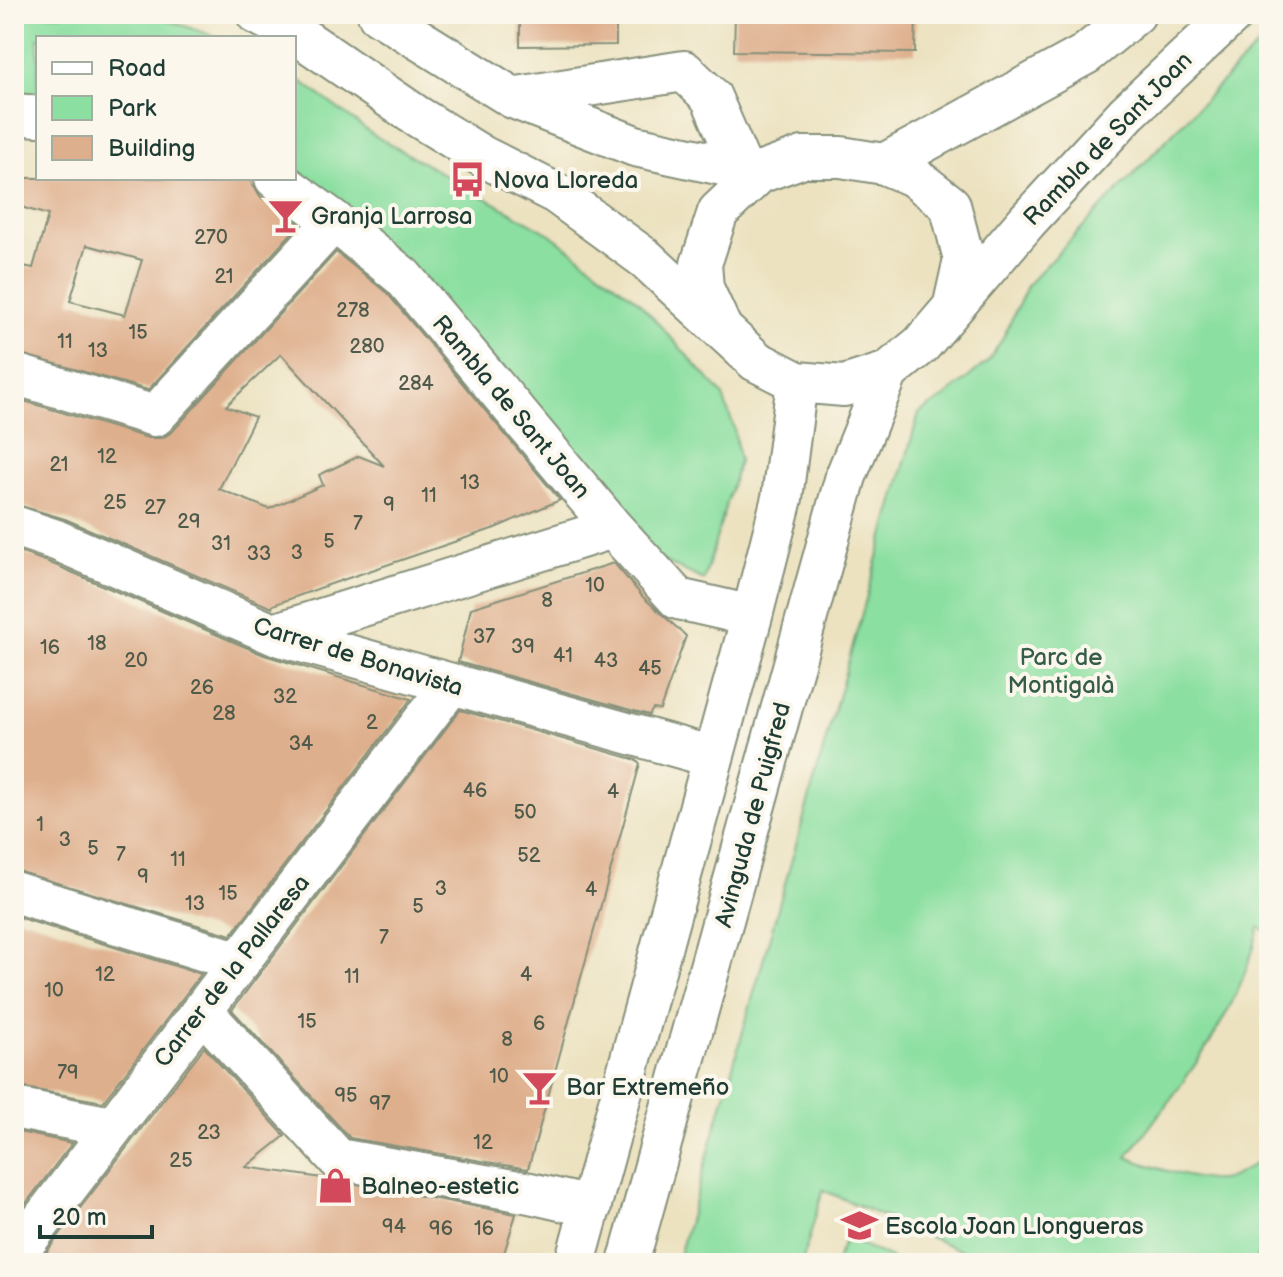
<svg xmlns="http://www.w3.org/2000/svg" width="1283" height="1277" viewBox="0 0 1283 1277" font-family="'Balsamiq Sans',sans-serif">
<style>
.green{fill:#8bdfa0;stroke:#558e6a;stroke-width:2}
.building{fill:#deaf8c;fill-rule:evenodd}
.lines{fill:none;stroke-linecap:round;stroke-linejoin:round}
.minor-casing{stroke:#86907a;stroke-width:44}
.minor{stroke:#fff;stroke-width:40}
.labels{text-anchor:middle;dominant-baseline:central;stroke-width:8;stroke-linejoin:round;paint-order:stroke}
.number-label{font-size:20px;fill:#4f5a4a}
.street-label{font-size:24px;fill:#1f3d34;stroke:#fbf7ec}
.poi-label{font-size:24px;fill:#1f3d34;stroke:#fbf7ec;text-anchor:start}
.park-label{font-size:24px;fill:#355d4a;stroke:#fbf7ec}
</style>
<rect width="100%" height="100%" fill="#fbf7ec"/>
<filter id="ink" filterUnits="userSpaceOnUse"><feTurbulence type="fractalNoise" baseFrequency=".0125" numOctaves="2"/><feDisplacementMap in="SourceGraphic" scale="16" xChannelSelector="R" yChannelSelector="G"/><feConvolveMatrix kernelMatrix="1 2 1 2 8 2 1 2 1" color-interpolation-filters="sRGB"/></filter>
<filter id="wash" filterUnits="userSpaceOnUse"><feTurbulence type="fractalNoise" baseFrequency=".006" numOctaves="4" result="noise"/><feDisplacementMap in="SourceGraphic" scale="32" xChannelSelector="R" yChannelSelector="G"/><feGaussianBlur stdDeviation="1.8" result="paint"/><feColorMatrix in="noise" values="0 0 0 0 0 0 0 0 0 0 0 0 0 0 0 0 0 1.4 0 .05"/><feComposite in="paint" operator="in"/></filter>
<g filter="url(#wash)">
<rect width="100%" height="100%" fill="#ece2c0"/>
<!-- green -->
<path class="green" d="M 14,14 L 150,14 L 220,38 L 38,38 L 38,100 L 14,99 Z
M 1269,36 L 1269,933 L 1259,927 C 1238,1019 1181,1084 1127,1157 C 1149,1166 1197,1182 1220,1180 C 1232,1179 1260,1162 1269,1153 L 1269,1230 L 1254,1263 L 989,1263 L 823,1190 L 802,1263 L 677,1263 L 919,413 L 945,397 L 988,361 L 1003,338 L 1028,284 L 1249,54 Z
M 294,76 L 372,134 L 550,234 L 637,300 L 722,394 L 734,427 L 739,461 L 704,580 L 657,558 L 294,170 Z
M 846,1238 L 902,1263 L 835,1263 Z"/>
<g id="blocks">
<!-- building -->
<path class="building" d="M 520,14 L 616,14 L 616,45 L 520,46 Z
M 735,14 L 916,14 L 915,53 L 734,51 Z
M 14,178 L 248,178 L 261,197 L 300,224 L 148,390 L 14,352 L 14,264 L 33,268 L 48,215 L 14,205 ZM 87,245 L 142,260 L 125,315 L 70,301 Z
M 336,252 L 387,293 L 560,500 L 495,528 L 328,585 L 273,605 L 272,608 L 65,519 L 14,504 L 14,398 L 148,438 L 162,438 L 172,432 ZM 281,354 L 384,466 L 359,456 L 319,475 L 323,485 L 269,509 L 219,489 L 255,417 L 226,406 Z
M 14,550 L 48,562 L 264,655 L 411,699 L 231,935 L 14,870 Z
M 614,563 L 643,597 L 686,636 L 660,710 L 653,709 L 649,715 L 458,662 L 471,608 Z
M 460,710 L 637,760 L 640,764 L 528,1169 L 350,1138 L 232,1010 Z
M 14,916 L 201,974 L 103,1102 L 14,1086 Z
M 204,1047 L 285,1136 L 246,1167 L 329,1179 L 516,1214 L 501,1263 L 38,1263 Z
M 14,1131 L 72,1143 L 14,1219 Z"/>
</g>
</g>
<g filter="url(#ink)">
<use href="#blocks" fill-opacity="0" stroke="#86907a" stroke-width="2"/>
<g class="lines">
<defs>
<path id="minor" d="M 257,14 L 298,35 L 415,115 L 482,156 L 557,194 L 646,259 L 756,361 L 797,382 L 844,386 L 888,372 L 921,345 L 1027,221 L 1127,113 L 1233,14
M 378,14 L 513,98 L 635,146 L 759,173
M 517,97 L 684,71 L 711,97 L 742,169
M 14,114 L 38,116
M 884,164 L 1086,54 L 1135,14
M 275,178 L 334,221 L 403,277 L 613,528 L 678,599 L 752,616
M 720,325 L 703,288 L 701,264 L 718,212 L 759,173 L 803,157 L 841,157 L 884,164 L 913,176 L 950,205 L 964,259 L 954,304
M 14,374 L 155,416 L 334,221
M 14,526 L 56,540 L 273,634 L 713,757
M 273,634 L 613,528
M 14,892 L 240,962
M 202,1011 L 338,1159 L 530,1193 L 591,1207
M 14,1108 L 111,1127
M 14,1257 L 450,686
M 575,1263 L 752,616 L 782,498 L 797,382
M 628,1263 L 846,476 L 888,372"/>
</defs>
<!-- minor casing -->
<use href="#minor" class="minor-casing"/>
<!-- minor -->
<use href="#minor" class="minor"/>
</g>
</g>
<!-- icons -->
<defs>
<symbol id="bus-bare" viewBox="-9 -9 18 18"><path d="M-5-6H5V4H4V6H2V4H-2V6H-4V4H-5ZM-3.5-4V0h7V-4ZM-3.5 1.2v1.5H-2V1.2ZM2 1.2v1.5H3.5V1.2Z" fill="#d1495b" stroke="#fbf7ec" stroke-width="2.5" paint-order="stroke"/></symbol>
<symbol id="bar-bare" viewBox="-9 -9 18 18"><path d="M-6-5H6L.8 .8V4.5H3.5V6h-7V4.5H-.8V.8Z" fill="#d1495b" stroke="#fbf7ec" stroke-width="2.5" paint-order="stroke"/></symbol>
<symbol id="shop-bare" viewBox="-9 -9 18 18"><path d="M-5-2.5h2.3a2.7 3.5 0 0 1 5.4 0H5L5.5 6h-11ZM-1.5-2.5h3a1.5 2.3 0 0 0-3 0Z" fill="#d1495b" stroke="#fbf7ec" stroke-width="2.5" paint-order="stroke"/></symbol>
<symbol id="school-bare" viewBox="-9 -9 18 18"><path d="M0-5L7-2L0 1L-7-2ZM-4 1L0 2.5L4 1V4Q0 6-4 4Z" fill="#d1495b" stroke="#fbf7ec" stroke-width="2.5" paint-order="stroke"/></symbol>
</defs>
<g fill-rule="evenodd">
<use href="#bus-bare" x="442" y="154" width="51" height="51"/>
<use href="#bar-bare" x="260" y="190" width="51" height="51"/>
<use href="#bar-bare" x="514" y="1062" width="51" height="51"/>
<use href="#shop-bare" x="310" y="1160" width="51" height="51"/>
<use href="#school-bare" x="834" y="1200" width="51" height="51"/>
</g>
<g class="labels">
<!-- number labels -->
<g class="number-label">
<text x="211" y="238">270</text>
<text x="224" y="277">21</text>
<text x="353" y="311">278</text>
<text x="138" y="333">15</text>
<text x="65" y="342">11</text>
<text x="367" y="347">280</text>
<text x="98" y="351">13</text>
<text x="416" y="384">284</text>
<text x="107" y="457">12</text>
<text x="59" y="465">21</text>
<text x="470" y="483">13</text>
<text x="429" y="496">11</text>
<text x="115" y="503">25</text>
<text x="389" y="505">9</text>
<text x="155" y="508">27</text>
<text x="189" y="522">29</text>
<text x="358" y="524">7</text>
<text x="329" y="542">5</text>
<text x="221" y="544">31</text>
<text x="297" y="553">3</text>
<text x="259" y="554">33</text>
<text x="595" y="586">10</text>
<text x="547" y="601">8</text>
<text x="484" y="637">37</text>
<text x="97" y="644">18</text>
<text x="523" y="647">39</text>
<text x="50" y="648">16</text>
<text x="563" y="656">41</text>
<text x="136" y="661">20</text>
<text x="606" y="661">43</text>
<text x="650" y="669">45</text>
<text x="202" y="688">26</text>
<text x="285" y="697">32</text>
<text x="224" y="714">28</text>
<text x="372" y="723">2</text>
<text x="301" y="744">34</text>
<text x="475" y="791">46</text>
<text x="613" y="792">4</text>
<text x="525" y="813">50</text>
<text x="40" y="825">1</text>
<text x="65" y="840">3</text>
<text x="93" y="849">5</text>
<text x="121" y="855">7</text>
<text x="529" y="856">52</text>
<text x="178" y="860">11</text>
<text x="143" y="877">9</text>
<text x="441" y="889">3</text>
<text x="591" y="890">4</text>
<text x="228" y="894">15</text>
<text x="195" y="904">13</text>
<text x="418" y="907">5</text>
<text x="384" y="938">7</text>
<text x="105" y="975">12</text>
<text x="526" y="975">4</text>
<text x="352" y="977">11</text>
<text x="54" y="991">10</text>
<text x="307" y="1022">15</text>
<text x="539" y="1024">6</text>
<text x="507" y="1040">8</text>
<text x="68" y="1073">79</text>
<text x="499" y="1077">10</text>
<text x="346" y="1096">95</text>
<text x="380" y="1104">97</text>
<text x="209" y="1133">23</text>
<text x="483" y="1143">12</text>
<text x="181" y="1161">25</text>
<text x="394" y="1227">94</text>
<text x="441" y="1229">96</text>
<text x="484" y="1229">16</text>
</g>
<!-- street labels -->
<g class="street-label">
<text transform="translate(1108 139) rotate(-46)">Rambla de Sant Joan</text>
<text transform="translate(511 407) rotate(50)">Rambla de Sant Joan</text>
<text transform="translate(358 657) rotate(17)">Carrer de Bonavista</text>
<text transform="translate(753 815) rotate(-75)">Avinguda de Puigfred</text>
<text transform="translate(232 971) rotate(-52)">Carrer de la Pallaresa</text>
</g>
<!-- poi labels -->
<g class="poi-label">
<text x="493" y="180">Nova Lloreda</text>
<text x="311" y="216">Granja Larrosa</text>
<text x="566" y="1087">Bar Extremeño</text>
<text x="361" y="1186">Balneo-estetic</text>
<text x="885" y="1226">Escola Joan Llongueras</text>
</g>
<!-- park labels -->
<g class="park-label">
<text x="1061" y="657">Parc de<tspan x="1061" dy="28">Montigalà</tspan></text>
</g>
</g>
<!-- margin -->
<rect width="1283" height="1277" fill="none" stroke="#fbf7ec" stroke-width="48"/>
<!-- legend -->
<rect x="36" y="36" width="260" height="144" fill="#fbf7ec" stroke="#a3ada2" stroke-width="2"/>
<rect x="52" y="62" width="40" height="12" fill="#ffffff" stroke="#a3ada2" stroke-width="2"/>
<text x="108" y="76" font-size="24" fill="#1f3d34">Road</text>
<rect x="52" y="96" width="40" height="24" fill="#8bdfa0" stroke="#a3ada2" stroke-width="2"/>
<text x="108" y="116" font-size="24" fill="#1f3d34">Park</text>
<rect x="52" y="136" width="40" height="24" fill="#deaf8c" stroke="#a3ada2" stroke-width="2"/>
<text x="108" y="156" font-size="24" fill="#1f3d34">Building</text>
<!-- scale -->
<path d="M40 1225v12h112v-12" fill="none" stroke="#1f3d34" stroke-width="4"/>
<text x="52" y="1225" font-size="24" fill="#1f3d34" stroke="#fbf7ec" stroke-width="6" paint-order="stroke">20 m</text>
</svg>
